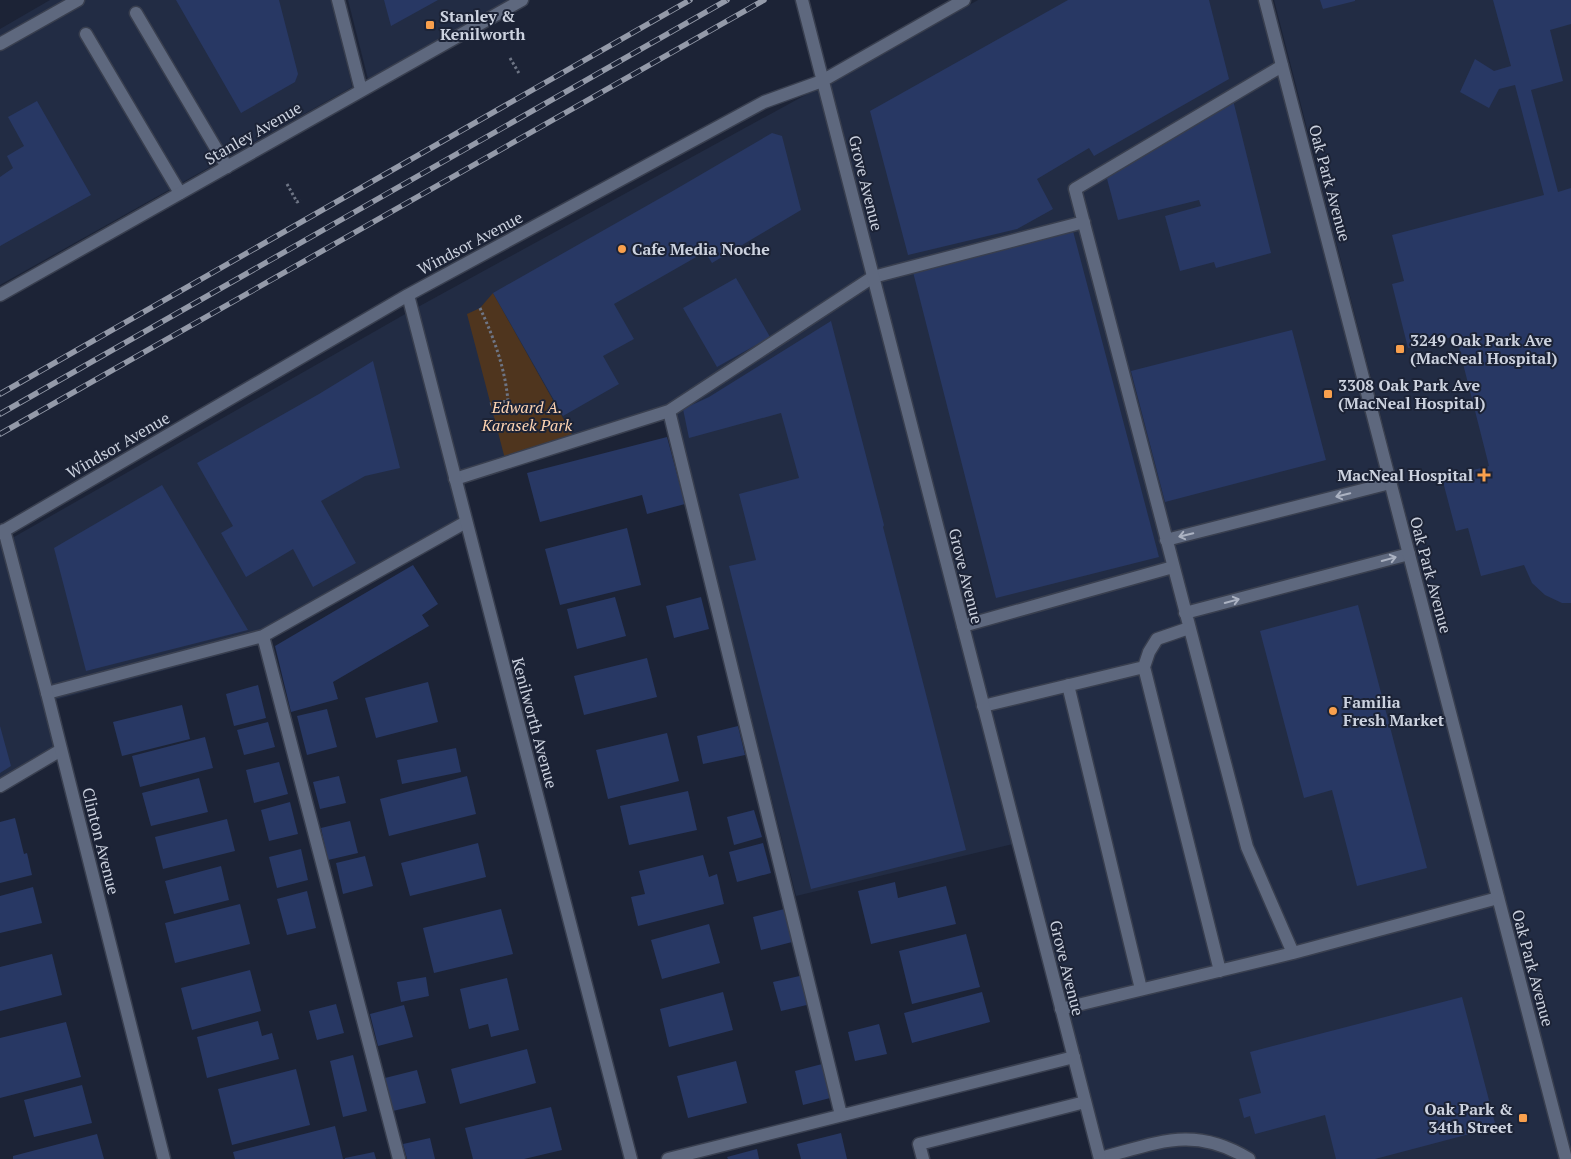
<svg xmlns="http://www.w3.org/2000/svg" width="1571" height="1159" viewBox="0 0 1571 1159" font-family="'PT Serif',serif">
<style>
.built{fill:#222c44}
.green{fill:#4f351e}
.building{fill:#283864}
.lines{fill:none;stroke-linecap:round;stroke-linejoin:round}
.lane-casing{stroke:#393f4f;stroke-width:15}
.street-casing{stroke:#393f4f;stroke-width:15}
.secondary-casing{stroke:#393f4f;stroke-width:15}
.path{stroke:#6e7585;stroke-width:3;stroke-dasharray:2.5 2.5;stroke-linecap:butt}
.lane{stroke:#5e687e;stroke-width:12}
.street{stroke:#5e687e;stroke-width:12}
.secondary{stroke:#5e687e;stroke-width:12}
.rail-casing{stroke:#949aa9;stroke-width:5.5}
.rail{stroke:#1c2336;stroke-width:4;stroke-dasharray:11;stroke-linecap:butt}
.oneway{stroke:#abb2c2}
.poi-dot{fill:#f9a04d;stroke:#1c2336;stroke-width:2}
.labels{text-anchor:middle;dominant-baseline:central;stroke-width:4;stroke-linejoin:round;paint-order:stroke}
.poi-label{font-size:16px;font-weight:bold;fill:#ccd2df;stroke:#1c2336;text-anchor:start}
.street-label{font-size:16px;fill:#ccd2df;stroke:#1c2336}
.park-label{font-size:16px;font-style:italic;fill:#fdd3b1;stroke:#1c2336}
</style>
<rect width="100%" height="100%" fill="#1c2336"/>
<!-- built -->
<path class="built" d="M 50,0 L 333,0 L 352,87 L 0,285 L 0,29 Z
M 348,0 L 511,0 L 368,79 Z
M 978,0 L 1259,0 L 1506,954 L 1518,950 L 1274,0 L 1571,0 L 1571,1159 L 1106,1159 L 830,84 Z
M 818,88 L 1013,844 L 796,896 L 675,414 L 453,487 L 463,532 L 258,645 L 55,700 L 69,752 L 0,792 L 0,545 L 407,313 Z"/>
<!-- green -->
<path class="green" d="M 493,293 L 573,436 L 505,459 L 467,314 L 480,308 Z"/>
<!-- building -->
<path class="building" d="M 176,0 L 279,0 L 298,74 L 295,82 L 241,113 Z
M 384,0 L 438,0 L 391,26 Z
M 1068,0 L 1209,0 L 1229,79 L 1094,156 L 1089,148 L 1037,179 L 1053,209 L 1017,229 L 908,255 L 870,111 Z
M 1320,0 L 1355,0 L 1355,1 L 1323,9 Z
M 1493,0 L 1571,0 L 1571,24 L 1550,30 L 1563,81 L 1531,90 L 1558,192 L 1571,188 L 1571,603 L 1562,603 L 1545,595 L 1532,583 L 1524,565 L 1481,576 L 1468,528 L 1456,531 L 1442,478 L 1489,466 L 1456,336 L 1408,348 L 1392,284 L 1404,281 L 1392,235 L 1544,195 L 1515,85 L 1499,89 L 1489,108 L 1460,92 L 1475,59 L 1494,71 L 1511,66 Z
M 1233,100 L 1271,253 L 1216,268 L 1214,262 L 1180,271 L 1165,216 L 1201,206 L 1199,200 L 1118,220 L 1106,175 Z
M 37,101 L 91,195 L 0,246 L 0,177 L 13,168 L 7,156 L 24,146 L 8,117 Z
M 772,133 L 782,136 L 801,210 L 712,263 L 705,252 L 614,304 L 634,339 L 603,356 L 619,384 L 563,416 L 493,293 L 671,192 Z
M 1073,231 L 1159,557 L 996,598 L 913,272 Z
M 736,278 L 770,337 L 717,367 L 683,308 Z
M 831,321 L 884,525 L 883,527 L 966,850 L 811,889 L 729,566 L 756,560 L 739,494 L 799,478 L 781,413 L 689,438 L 683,409 L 709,397 Z
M 1292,330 L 1326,460 L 1165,502 L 1131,371 Z
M 373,361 L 400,468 L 365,476 L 321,501 L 356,563 L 313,587 L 293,549 L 246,577 L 221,533 L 233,526 L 197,463 L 319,394 Z
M 667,437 L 685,504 L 647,514 L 642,495 L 540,522 L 527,473 Z
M 162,485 L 248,630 L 86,671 L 54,548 Z
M 627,528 L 641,585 L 560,605 L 545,549 Z
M 413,565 L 438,604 L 422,615 L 429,626 L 333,682 L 338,699 L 291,712 L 275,646 Z
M 615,597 L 626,636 L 577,649 L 567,609 Z
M 701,597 L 709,629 L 674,638 L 666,606 Z
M 1358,605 L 1427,868 L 1357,886 L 1332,790 L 1304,798 L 1260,631 Z
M 647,658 L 657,697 L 584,715 L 574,676 Z
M 428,682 L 438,722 L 376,738 L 365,698 Z
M 258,685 L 266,718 L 234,726 L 226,694 Z
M 182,705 L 190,739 L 122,756 L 113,722 Z
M 327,709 L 337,747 L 307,755 L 297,716 Z
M 268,722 L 275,747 L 244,755 L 237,730 Z
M 0,726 L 11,766 L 0,773 Z
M 738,726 L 745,755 L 703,764 L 697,736 Z
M 667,733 L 679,781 L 608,799 L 596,750 Z
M 205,737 L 213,768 L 140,787 L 132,756 Z
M 456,748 L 461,772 L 402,784 L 397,760 Z
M 279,762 L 288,794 L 254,803 L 246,770 Z
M 339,776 L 346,803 L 320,809 L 313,782 Z
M 467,776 L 476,814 L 389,836 L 380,799 Z
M 199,778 L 208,812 L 151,826 L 142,793 Z
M 688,791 L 697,830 L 629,845 L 620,806 Z
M 290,802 L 298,834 L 269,841 L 261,810 Z
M 754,810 L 762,837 L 734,845 L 727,817 Z
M 15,818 L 24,854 L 27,853 L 32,875 L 0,883 L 0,822 Z
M 227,819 L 235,851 L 163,869 L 155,837 Z
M 350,821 L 358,853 L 328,860 L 321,828 Z
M 478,843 L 486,877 L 410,896 L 401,863 Z
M 763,843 L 771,873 L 737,882 L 729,852 Z
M 301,849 L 308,880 L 277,888 L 269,857 Z
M 703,855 L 709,877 L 717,874 L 724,904 L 638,926 L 631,897 L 645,894 L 639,871 Z
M 365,856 L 373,886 L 343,894 L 336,863 Z
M 221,866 L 229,900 L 174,914 L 165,881 Z
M 895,882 L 898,898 L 946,886 L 956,924 L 871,944 L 858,891 Z
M 33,887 L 42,923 L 0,933 L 0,896 Z
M 307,891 L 316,928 L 287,935 L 277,899 Z
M 240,904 L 250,944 L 175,963 L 165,923 Z
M 788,908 L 796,941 L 761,950 L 753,917 Z
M 501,909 L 513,954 L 434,973 L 423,928 Z
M 709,924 L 720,963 L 662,979 L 651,940 Z
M 966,934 L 980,987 L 912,1004 L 899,951 Z
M 52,954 L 62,995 L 0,1011 L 0,967 Z
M 250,970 L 261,1011 L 192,1030 L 181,988 Z
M 804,975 L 811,1004 L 781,1011 L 773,982 Z
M 426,977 L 429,996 L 401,1002 L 397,982 Z
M 507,978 L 519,1030 L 491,1037 L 488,1024 L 469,1029 L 460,989 Z
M 723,992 L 733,1030 L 669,1047 L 660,1009 Z
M 982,992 L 990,1022 L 912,1043 L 904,1013 Z
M 1462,997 L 1496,1127 L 1375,1159 L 1336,1159 L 1325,1115 L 1255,1134 L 1250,1116 L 1244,1118 L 1239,1099 L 1261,1093 L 1250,1052 Z
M 336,1004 L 344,1033 L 317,1040 L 309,1011 Z
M 404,1005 L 413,1037 L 378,1046 L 370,1014 Z
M 258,1021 L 262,1036 L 272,1033 L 279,1059 L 207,1078 L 197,1037 Z
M 66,1022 L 81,1077 L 0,1098 L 0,1038 Z
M 879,1024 L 887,1054 L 855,1061 L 848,1032 Z
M 527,1049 L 536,1083 L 460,1104 L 451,1069 Z
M 353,1055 L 367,1111 L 343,1117 L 330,1061 Z
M 736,1061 L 747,1103 L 688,1118 L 677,1076 Z
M 826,1063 L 834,1097 L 803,1105 L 795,1071 Z
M 296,1069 L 310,1125 L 232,1145 L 218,1089 Z
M 417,1070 L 426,1103 L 393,1111 L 385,1078 Z
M 82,1085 L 92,1123 L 34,1137 L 24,1100 Z
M 551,1107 L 562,1150 L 524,1159 L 473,1159 L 465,1128 Z
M 335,1126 L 343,1159 L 235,1159 L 233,1152 Z
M 841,1133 L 847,1159 L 801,1159 L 797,1144 Z
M 97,1134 L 104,1159 L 13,1159 L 13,1156 Z
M 430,1138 L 435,1159 L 407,1159 L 403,1144 Z
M 757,1149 L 759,1159 L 728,1159 L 727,1157 Z
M 374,1152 L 376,1159 L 345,1159 L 345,1158 Z"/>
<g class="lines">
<defs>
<path id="lane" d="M 136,13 L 227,167
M 86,34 L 180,193
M 0,44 L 78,0
M 1282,66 L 1075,189 L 1247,847 L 1293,953 L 1498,898
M 669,411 L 841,1115
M 455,479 L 669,411 L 873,277 L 1084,222
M 1166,540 L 1390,483
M 1185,613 L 1409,554
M 963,626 L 1173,567
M 263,636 L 399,1159
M 1144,667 L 1220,971
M 1068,685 L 1141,989
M 47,693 L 263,636 L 466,522
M 983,706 L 1144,667 L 1149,652 L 1157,639 L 1189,628
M 0,786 L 61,750
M 1061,1009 L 1293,953
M 1100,1158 C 1158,1143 1193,1125 1249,1159
M 668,1159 L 1074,1057
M 923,1159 L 919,1144 L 1085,1102"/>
<path id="street" d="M 338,0 L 361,90
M 802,0 L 1100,1159
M 0,295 L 522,0
M 408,295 L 631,1159
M 4,530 L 47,693 L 164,1159
M 0,533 L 408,295 L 764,102 L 822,81 L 964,0"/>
<path id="secondary" d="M 1265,0 L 1566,1159"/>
</defs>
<!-- lane casing -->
<use href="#lane" class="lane-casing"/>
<!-- street casing -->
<use href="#street" class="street-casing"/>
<!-- secondary casing -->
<use href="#secondary" class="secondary-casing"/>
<!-- path -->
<path class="path" d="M 510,58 L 520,75
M 287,184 L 297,202 L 301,200
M 480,308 C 494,338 505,368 508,401 L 490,404"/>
<!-- lane -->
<use href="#lane" class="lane"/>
<!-- street -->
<use href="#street" class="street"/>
<!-- secondary -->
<use href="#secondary" class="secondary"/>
<defs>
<path id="rail" d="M 0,394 L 690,0
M 0,414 L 727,0
M 0,434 L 764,0"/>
</defs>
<!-- rail casing -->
<use href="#rail" class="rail-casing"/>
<!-- rail -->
<use href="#rail" class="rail"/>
</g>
<!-- one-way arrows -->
<defs><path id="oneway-shaft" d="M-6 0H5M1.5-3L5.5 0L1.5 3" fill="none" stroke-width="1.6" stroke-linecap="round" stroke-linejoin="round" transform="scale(1.25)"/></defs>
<g class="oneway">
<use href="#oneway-shaft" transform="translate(1343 495) rotate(166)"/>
<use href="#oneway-shaft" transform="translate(1186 535) rotate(166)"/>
<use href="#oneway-shaft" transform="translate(1389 559) rotate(-15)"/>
<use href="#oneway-shaft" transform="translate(1232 601) rotate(-15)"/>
</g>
<!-- markers -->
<g class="poi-dot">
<rect x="425" y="20" width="10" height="10" rx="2.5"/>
<circle cx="622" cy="249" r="5"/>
<rect x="1395" y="344" width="10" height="10" rx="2.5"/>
<rect x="1323" y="389" width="10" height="10" rx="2.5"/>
<path d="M1481.5 467.5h5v5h5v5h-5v5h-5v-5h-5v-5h5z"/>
<circle cx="1333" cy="711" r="5"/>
<rect x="1518" y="1113" width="10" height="10" rx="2.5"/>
</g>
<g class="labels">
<!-- poi labels -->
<g class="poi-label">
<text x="440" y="16">Stanley &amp;<tspan x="440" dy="18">Kenilworth</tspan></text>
<text x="632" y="249">Cafe Media Noche</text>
<text x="1410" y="340">3249 Oak Park Ave<tspan x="1410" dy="18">(MacNeal Hospital)</tspan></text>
<text x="1338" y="385">3308 Oak Park Ave<tspan x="1338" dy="18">(MacNeal Hospital)</tspan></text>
<text x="1473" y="475" text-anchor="end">MacNeal Hospital</text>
<text x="1343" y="702">Familia<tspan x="1343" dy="18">Fresh Market</tspan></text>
<text x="1513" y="1109" text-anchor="end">Oak Park &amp;<tspan x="1513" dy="18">34th Street</tspan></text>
</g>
<!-- street labels -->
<g class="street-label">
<text transform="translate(253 133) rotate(-30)">Stanley Avenue</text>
<text transform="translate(866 183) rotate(76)">Grove Avenue</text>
<text transform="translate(1330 183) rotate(75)">Oak Park Avenue</text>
<text transform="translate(470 243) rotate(-28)">Windsor Avenue</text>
<text transform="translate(118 445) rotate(-30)">Windsor Avenue</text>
<text transform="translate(1431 575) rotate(75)">Oak Park Avenue</text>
<text transform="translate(966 576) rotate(76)">Grove Avenue</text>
<text transform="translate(535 723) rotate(75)">Kenilworth Avenue</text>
<text transform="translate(101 841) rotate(76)">Clinton Avenue</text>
<text transform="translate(1067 968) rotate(76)">Grove Avenue</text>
<text transform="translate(1533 968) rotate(75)">Oak Park Avenue</text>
</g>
<!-- park labels -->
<g class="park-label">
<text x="527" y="407">Edward A.<tspan x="527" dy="18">Karasek Park</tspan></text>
</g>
</g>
</svg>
